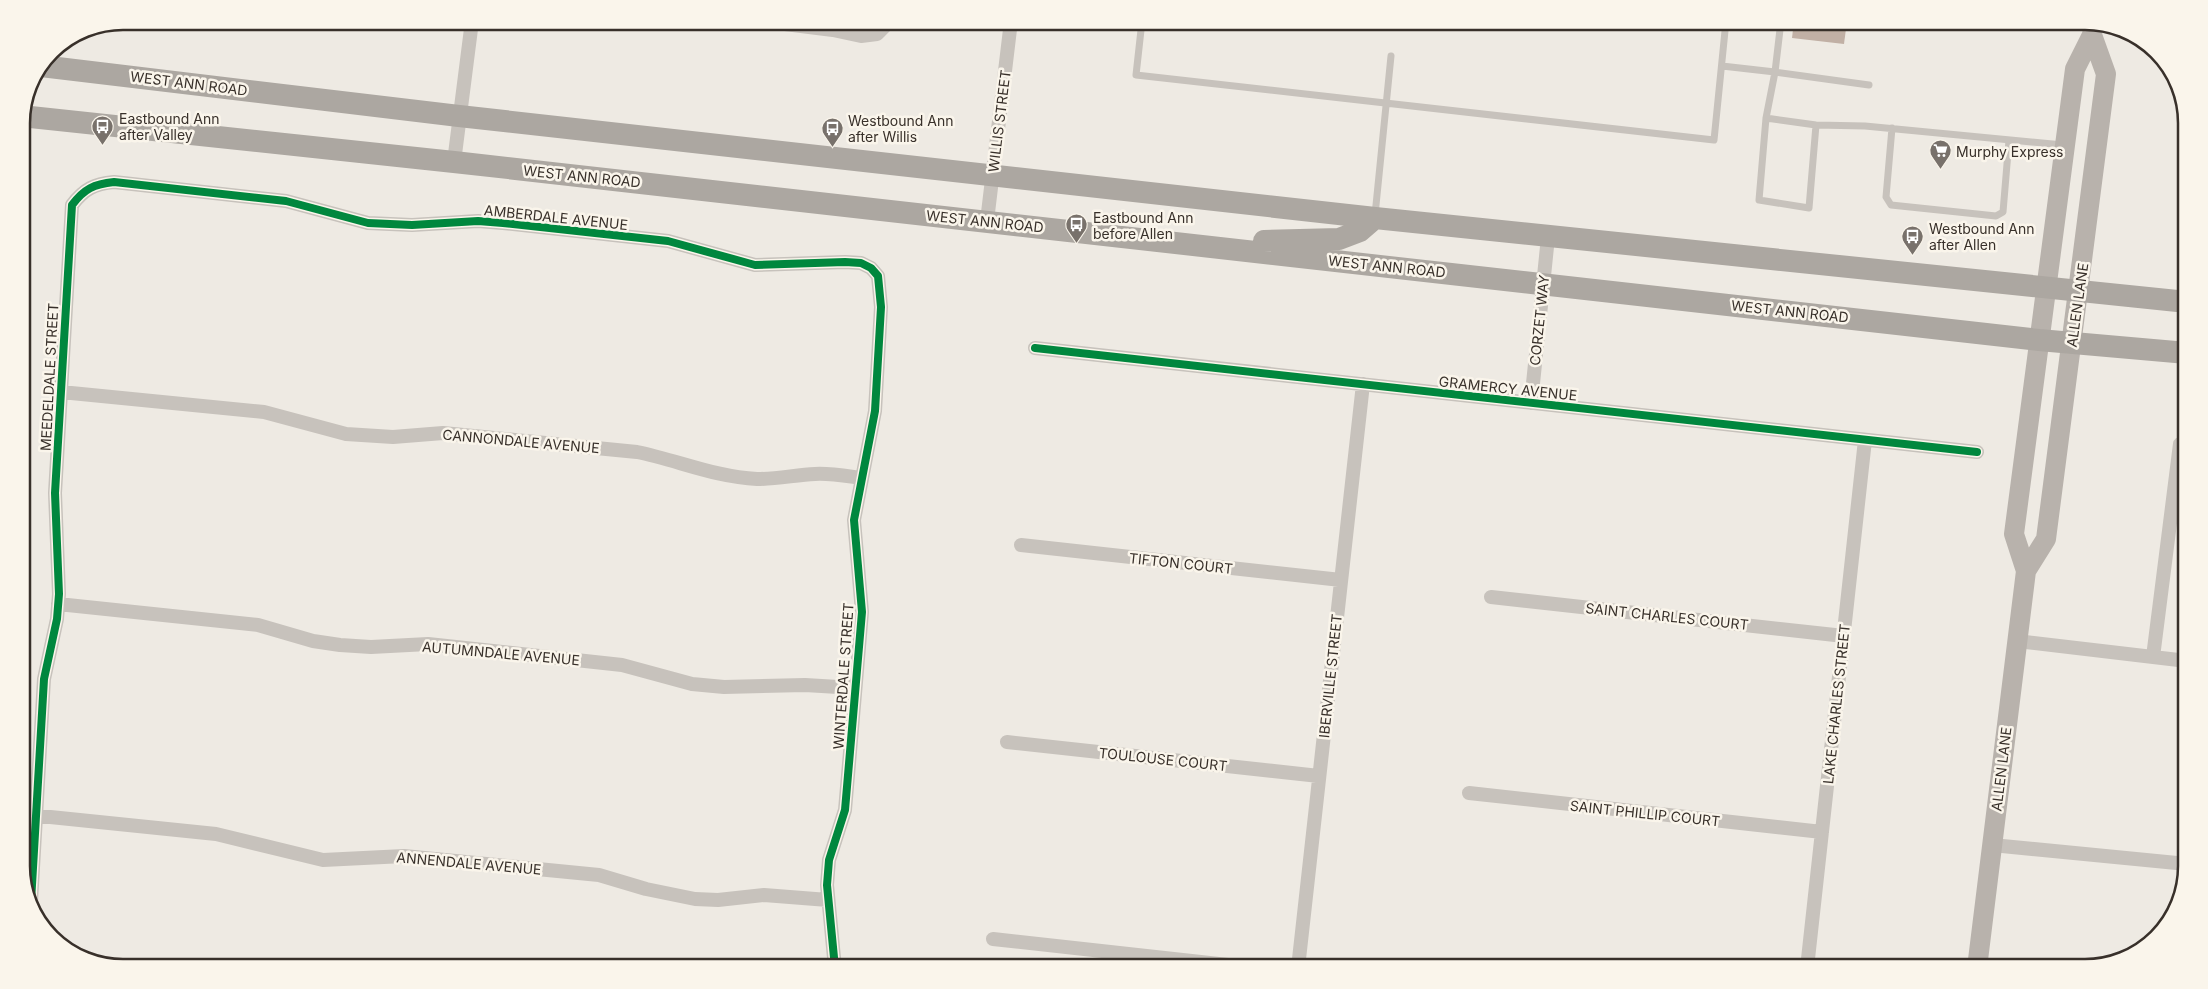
<svg xmlns="http://www.w3.org/2000/svg" width="2208" height="989" viewBox="0 0 2208 989" font-family="Inter,sans-serif">
<style>
.building{fill:#c1b0a5}
.lines{fill:none;stroke-linecap:round;stroke-linejoin:round}
.lane{stroke:#c7c2bc;stroke-width:7}
.street{stroke:#c7c2bc;stroke-width:14}
.secondary{stroke:#b8b2ac;stroke-width:20}
.primary{stroke:#aca7a1;stroke-width:22}
.cycleway-casing{stroke:#faf5eb;stroke-width:11}
.cycleway{stroke:#00873e;stroke-width:8}
.labels{text-anchor:middle;dominant-baseline:central;stroke-width:5;stroke-linejoin:round;paint-order:stroke}
.street-label{font-size:14px;fill:#38302a;stroke:#faf5eb}
.poi-label{font-size:14px;fill:#38302a;stroke:#faf5eb;text-anchor:start}
.rim{fill:none;stroke:#38302a;stroke-width:2.5}
</style>
<rect width="100%" height="100%" fill="#eeeae3"/>
<!-- building -->
<path class="building" d="M 1794,21 L 1847,21 L 1844,44 L 1792,38 Z"/>
<g class="lines">
<!-- lane -->
<path class="lane" d="M 1142,21 L 1136,75 L 1714,140 L 1726,21
M 1722,66 L 1775,72 L 1781,21
M 1869,85 L 1775,72 L 1766,118 L 1816,125 L 1865,126 L 2063,145
M 1766,118 L 1759,200 L 1809,208 L 1816,125
M 1892,128 L 1886,197 L 1891,205 L 1996,216 L 2003,212 L 2009,140
M 1375,215 L 1391,56"/>
<!-- street -->
<path class="street" d="M 761,21 L 833,30 L 861,36 L 877,34 L 890,21
M 454,162 L 472,21
M 987,221 L 1011,21
M 1035,348 L 1977,452
M 61,392 L 264,412 L 346,434 L 393,437 L 443,433 L 637,452 C 677,460 715,477 757,479 C 776,479 796,475 815,474 C 829,473 846,476 861,478
M 1531,403 L 1548,237
M 1021,545 L 1341,580
M 1491,597 L 1844,636
M 58,604 L 258,625 L 313,641 L 340,645 L 371,647 L 428,644 L 622,665 L 692,684 L 724,687 L 805,685 L 855,688
M 2017,641 L 2187,661
M 2153,657 L 2180,444
M 1007,742 L 1319,776
M 1469,793 L 1822,832
M 21,814 L 216,834 L 323,860 L 404,856 L 599,875 L 646,889 L 695,899 L 718,900 L 764,895 L 828,900
M 1992,845 L 2187,864
M 31,902 L 44,679 L 57,619 L 59,594 L 55,493 L 72,205 C 84,189 94,184 114,182 L 286,201 L 368,223 L 412,225 L 478,221 L 503,223 L 668,241 L 755,265 L 845,262 L 861,263 L 871,268 L 878,276 L 881,307 L 875,411 L 854,520 L 862,612 L 853,717 L 845,810 L 829,860 L 827,885 L 835,968
M 993,939 L 1255,968
M 1298,968 L 1363,384
M 1807,968 L 1865,440"/>
<!-- secondary -->
<path class="secondary" d="M 2026,571 L 2014,534 L 2075,69 L 2092,35 L 2093,28
M 1977,968 L 2026,571 L 2046,539 L 2106,74 L 2092,35"/>
<!-- primary -->
<path class="primary" d="M 41,66 L 459,116 L 1375,218 L 2187,302
M 21,116 L 454,162 L 2039,340 L 2187,353
M 1264,241 L 1339,239 L 1360,231 L 1375,218"/>
<defs>
<path id="cycleway" d="M 1035,348 L 1977,452
M 31,902 L 44,679 L 57,619 L 59,594 L 55,493 L 72,205 C 84,189 94,184 114,182 L 286,201 L 368,223 L 412,225 L 478,221 L 503,223 L 668,241 L 755,265 L 845,262 L 861,263 L 871,268 L 878,276 L 881,307 L 875,411 L 854,520 L 862,612 L 853,717 L 845,810 L 829,860 L 827,885 L 835,968"/>
</defs>
<!-- cycleway casing -->
<use href="#cycleway" class="cycleway-casing"/>
<!-- cycleway -->
<use href="#cycleway" class="cycleway"/>
</g>
<!-- icons -->
<defs>
<symbol id="bus-pin" viewBox="-11 -11 22 30"><path d="M0 17L-7.5 6A9.5 9.5 0 1 1 7.5 6Z" fill="#78716b" stroke="#faf5eb"/><path d="M-5-6H5V4H4V6H2V4H-2V6H-4V4H-5ZM-3.5-4V0h7V-4ZM-3.5 1.2v1.5H-2V1.2ZM2 1.2v1.5H3.5V1.2Z" fill="#fff"/></symbol>
<symbol id="supermarket-pin" viewBox="-11 -11 22 30"><path d="M0 17L-7.5 6A9.5 9.5 0 1 1 7.5 6Z" fill="#78716b" stroke="#faf5eb"/><path d="M-6-5.5h2.5l.6 2H6L4.5 2H-2.5L-4.4-4H-6ZM-1.5 3.2a1.3 1.3 0 1 0 .1 0ZM3 3.2a1.3 1.3 0 1 0 .1 0Z" fill="#fff"/></symbol>
</defs>
<g fill-rule="evenodd">
<use href="#bus-pin" x="90" y="114" width="25" height="34"/>
<use href="#bus-pin" x="820" y="116" width="25" height="34"/>
<use href="#supermarket-pin" x="1928" y="138" width="25" height="34"/>
<use href="#bus-pin" x="1064" y="212" width="25" height="34"/>
<use href="#bus-pin" x="1900" y="224" width="25" height="34"/>
</g>
<g class="labels">
<!-- street labels -->
<g class="street-label">
<text transform="translate(189 83) rotate(7)">WEST ANN ROAD</text>
<text transform="translate(999 121) rotate(-83)">WILLIS STREET</text>
<text transform="translate(582 176) rotate(6)">WEST ANN ROAD</text>
<text transform="translate(556 217) rotate(6)">AMBERDALE AVENUE</text>
<text transform="translate(985 221) rotate(6)">WEST ANN ROAD</text>
<text transform="translate(1387 266) rotate(6)">WEST ANN ROAD</text>
<text transform="translate(2077 305) rotate(-82)">ALLEN LANE</text>
<text transform="translate(1790 311) rotate(6)">WEST ANN ROAD</text>
<text transform="translate(1539 320) rotate(-84)">CORZET WAY</text>
<text transform="translate(49 377) rotate(-87)">MEEDELDALE STREET</text>
<text transform="translate(1508 388) rotate(6)">GRAMERCY AVENUE</text>
<text transform="translate(521 441) rotate(5)">CANNONDALE AVENUE</text>
<text transform="translate(1181 563) rotate(6)">TIFTON COURT</text>
<text transform="translate(1667 616) rotate(6)">SAINT CHARLES COURT</text>
<text transform="translate(501 653) rotate(5)">AUTUMNDALE AVENUE</text>
<text transform="translate(843 676) rotate(-86)">WINTERDALE STREET</text>
<text transform="translate(1330 676) rotate(-84)">IBERVILLE STREET</text>
<text transform="translate(1836 704) rotate(-84)">LAKE CHARLES STREET</text>
<text transform="translate(1163 759) rotate(6)">TOULOUSE COURT</text>
<text transform="translate(2001 769) rotate(-83)">ALLEN LANE</text>
<text transform="translate(1645 813) rotate(6)">SAINT PHILLIP COURT</text>
<text transform="translate(469 863) rotate(5)">ANNENDALE AVENUE</text>
</g>
<!-- poi labels -->
<g class="poi-label">
<text x="119" y="118">Eastbound Ann<tspan x="119" dy="16">after Valley</tspan></text>
<text x="848" y="120">Westbound Ann<tspan x="848" dy="16">after Willis</tspan></text>
<text x="1956" y="151">Murphy Express</text>
<text x="1093" y="217">Eastbound Ann<tspan x="1093" dy="16">before Allen</tspan></text>
<text x="1929" y="228">Westbound Ann<tspan x="1929" dy="16">after Allen</tspan></text>
</g>
</g>
<!-- crop -->
<path d="M0 0H2208V989H0ZM123 30H2085A93 93 0 0 1 2178 123V866A93 93 0 0 1 2085 959H123A93 93 0 0 1 30 866V123A93 93 0 0 1 123 30Z" fill="#faf5eb" fill-rule="evenodd"/>
<path class="rim" d="M123 30H2085A93 93 0 0 1 2178 123V866A93 93 0 0 1 2085 959H123A93 93 0 0 1 30 866V123A93 93 0 0 1 123 30Z"/>
</svg>
